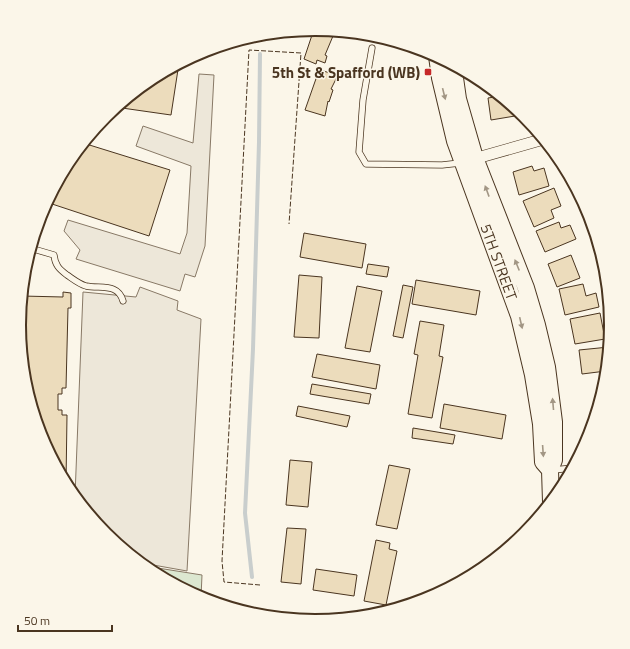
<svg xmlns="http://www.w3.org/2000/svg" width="630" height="649" viewBox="0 0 630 649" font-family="'Titillium Web',sans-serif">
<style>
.green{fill:#dce7d0;stroke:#887966}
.parking{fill:#ede7d9;stroke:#887966}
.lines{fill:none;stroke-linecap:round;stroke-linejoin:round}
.stream{stroke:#c9cecd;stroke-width:4}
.building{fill:#ecdcbc;stroke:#4a3520}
.lane-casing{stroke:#4a3520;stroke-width:7}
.street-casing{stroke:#4a3520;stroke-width:12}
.secondary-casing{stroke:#4a3520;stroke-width:18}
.lane{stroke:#fbf6e9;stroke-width:5.5}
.street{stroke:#fbf6e9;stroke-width:11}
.secondary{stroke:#fbf6e9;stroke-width:16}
.fence{stroke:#4a3520;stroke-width:1;stroke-dasharray:5 2;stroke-linecap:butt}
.oneway{fill:#a29684}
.poi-dot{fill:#c62828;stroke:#fbf6e9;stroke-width:1.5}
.labels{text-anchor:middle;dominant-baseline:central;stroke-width:3;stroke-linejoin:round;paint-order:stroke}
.poi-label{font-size:15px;font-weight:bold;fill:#4a3520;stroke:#fbf6e9;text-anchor:end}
.street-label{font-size:15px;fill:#4a3520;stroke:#fbf6e9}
.rim{fill:none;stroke:#4a3520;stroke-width:2}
</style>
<rect width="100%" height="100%" fill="#fbf6e9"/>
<!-- green -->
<path class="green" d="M 145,566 L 202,575 L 201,597 L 150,570 Z"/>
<!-- parking -->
<path class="parking" d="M 199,74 L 214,75 L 205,246 L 195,277 L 185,274 L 180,291 L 76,259 L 80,250 L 64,231 L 68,220 L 180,254 L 187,233 L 191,166 L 136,146 L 143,126 L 193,143 Z
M 140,287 L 178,301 L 177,310 L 201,319 L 187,571 L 142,563 L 106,534 L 75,496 L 83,292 L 136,297 Z"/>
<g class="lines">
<!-- stream -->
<path class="stream" d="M 252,577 L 245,513 L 253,349 L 259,142 L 260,54"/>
</g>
<!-- building -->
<path class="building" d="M 314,29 L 333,30 L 331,35 L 333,36 L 325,55 L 327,56 L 325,63 L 317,60 L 316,64 L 304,59 Z
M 179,63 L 171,115 L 115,107 L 151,78 Z
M 331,68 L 335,69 L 333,74 L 336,75 L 336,79 L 331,89 L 333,90 L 329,102 L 328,101 L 325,116 L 305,110 L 318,73 L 320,70 L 330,73 Z
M 501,96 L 516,109 L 514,109 L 515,116 L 491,120 L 488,98 Z
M 83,143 L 170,170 L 149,236 L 46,202 L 69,160 Z
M 532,166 L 534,171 L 544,168 L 549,186 L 519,195 L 513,172 Z
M 554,188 L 561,206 L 551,210 L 554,218 L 534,227 L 523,201 Z
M 559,222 L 561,228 L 570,225 L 576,239 L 545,252 L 536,231 Z
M 304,233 L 366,244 L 362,268 L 300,257 Z
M 571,255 L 580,278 L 557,287 L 548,264 Z
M 368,264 L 389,267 L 387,277 L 366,274 Z
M 299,275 L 322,277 L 319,338 L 294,337 Z
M 416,280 L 480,291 L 476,315 L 412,304 Z
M 583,284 L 586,296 L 596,293 L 599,307 L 565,315 L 559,289 Z
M 403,285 L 413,287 L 403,338 L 393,336 Z
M 357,286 L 382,291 L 370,352 L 345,348 Z
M 63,292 L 71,293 L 71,308 L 68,308 L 66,388 L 62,388 L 62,394 L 58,394 L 58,410 L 62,410 L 62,415 L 67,415 L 66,483 L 41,438 L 25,382 L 19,324 L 22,296 L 63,297 Z
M 600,313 L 605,339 L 575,344 L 570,319 Z
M 420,321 L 444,325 L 439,356 L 443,357 L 432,418 L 408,414 L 418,355 L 414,354 Z
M 609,347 L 606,371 L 582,374 L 579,350 Z
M 317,354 L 380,365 L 376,389 L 312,377 Z
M 312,384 L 371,394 L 369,404 L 310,394 Z
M 444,404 L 506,415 L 502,439 L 440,428 Z
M 298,406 L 350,416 L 347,427 L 296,416 Z
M 413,428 L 455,435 L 453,444 L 412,438 Z
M 290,460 L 312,462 L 308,507 L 286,505 Z
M 389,465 L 410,469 L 397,529 L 376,525 Z
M 287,528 L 306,529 L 301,584 L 281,582 Z
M 376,540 L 390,543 L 389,549 L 397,551 L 386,605 L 364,601 Z
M 316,569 L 357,575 L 354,596 L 313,590 Z"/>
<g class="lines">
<defs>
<path id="lane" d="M 372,48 L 363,100 L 359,152 L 366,164 L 442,165 L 460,163
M 30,248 L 54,255 C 55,265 59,269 67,275 C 73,279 79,284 86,286 C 101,289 118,283 123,301
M 553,470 L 573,468"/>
<path id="street" d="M 470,160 L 544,139"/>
<path id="secondary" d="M 437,56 L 440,78 L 455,141 L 519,316 L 533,375 L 541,424 L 543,462 L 550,470
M 453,64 L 458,99 L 475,158 L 526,288 L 537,325 L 547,367 L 554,422 L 554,460 L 550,470 L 551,502"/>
</defs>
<!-- lane casing -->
<use href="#lane" class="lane-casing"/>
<!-- street casing -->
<use href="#street" class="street-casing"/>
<!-- secondary casing -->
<use href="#secondary" class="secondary-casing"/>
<!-- lane -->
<use href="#lane" class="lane"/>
<!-- street -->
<use href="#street" class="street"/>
<!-- secondary -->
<use href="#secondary" class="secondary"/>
<!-- fence -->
<path class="fence" d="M 260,585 L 224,582 L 222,561 L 249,50 L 301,53 L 289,224"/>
</g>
<!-- one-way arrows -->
<defs><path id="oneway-solid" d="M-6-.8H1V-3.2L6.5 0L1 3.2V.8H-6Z"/></defs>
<g class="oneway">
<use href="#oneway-solid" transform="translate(444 94) rotate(76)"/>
<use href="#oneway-solid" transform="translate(487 191) rotate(-110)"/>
<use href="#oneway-solid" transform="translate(517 265) rotate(-112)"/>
<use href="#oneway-solid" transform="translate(521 323) rotate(77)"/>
<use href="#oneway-solid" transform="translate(553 404) rotate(-95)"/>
<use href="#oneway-solid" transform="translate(543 451) rotate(86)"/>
</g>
<!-- markers -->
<rect class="poi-dot" x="424" y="68" width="8" height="8" rx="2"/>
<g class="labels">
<!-- poi labels -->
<g class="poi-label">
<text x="420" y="72">5th St &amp; Spafford (WB)</text>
</g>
<!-- street labels -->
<g class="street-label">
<text transform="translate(499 262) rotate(70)">5TH STREET</text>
</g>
</g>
<!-- crop -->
<path d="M0 0H630V649H0ZM26 325a289 289 0 1 1 578 0a289 289 0 1 1-578 0Z" fill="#fbf6e9" fill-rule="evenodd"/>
<path class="rim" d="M26 325a289 289 0 1 1 578 0a289 289 0 1 1-578 0Z"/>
<!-- scale -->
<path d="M18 625v6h94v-6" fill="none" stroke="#4a3520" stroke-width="2"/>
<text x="24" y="625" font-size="12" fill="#4a3520" stroke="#fbf6e9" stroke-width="3" paint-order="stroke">50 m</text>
</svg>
